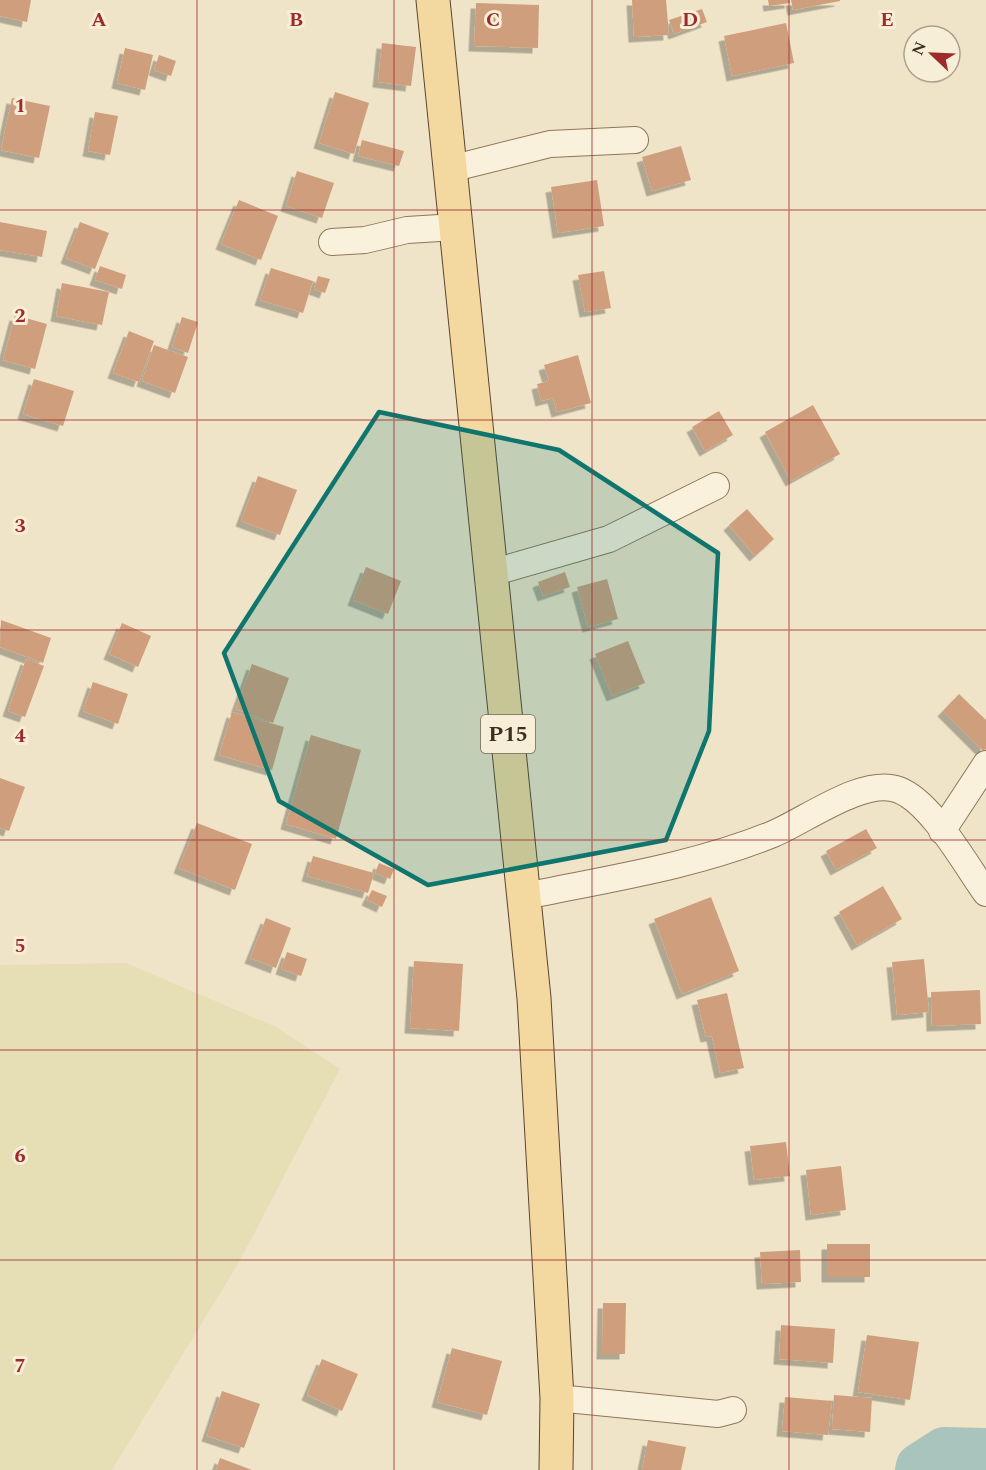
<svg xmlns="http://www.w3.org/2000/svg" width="986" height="1470" viewBox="0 0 986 1470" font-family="Spectral,serif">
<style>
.farmland{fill:#e6deb5}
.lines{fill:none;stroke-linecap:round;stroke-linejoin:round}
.river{stroke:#a9c4bc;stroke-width:46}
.building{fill:#cf9f7d;filter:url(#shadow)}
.street-casing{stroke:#8d765c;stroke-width:28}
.primary-casing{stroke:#5b4430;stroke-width:35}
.street{stroke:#faf1dc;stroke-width:26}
.primary{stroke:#f3d9a0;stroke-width:33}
.marked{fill:#0f766e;fill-opacity:0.2;stroke:#0f766e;stroke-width:4.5;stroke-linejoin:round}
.grid{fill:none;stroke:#9e2a2b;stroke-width:1.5;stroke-opacity:0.55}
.labels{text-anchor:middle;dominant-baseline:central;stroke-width:6;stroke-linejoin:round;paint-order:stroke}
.shield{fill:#f7eed8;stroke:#756857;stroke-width:1.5}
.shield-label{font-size:22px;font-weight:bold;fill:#3d2e20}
.grid-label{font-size:20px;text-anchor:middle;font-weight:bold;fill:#9e2a2b;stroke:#f7eed8;stroke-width:6;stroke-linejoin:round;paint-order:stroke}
</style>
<defs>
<filter id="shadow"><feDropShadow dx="-5.5" dy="5.5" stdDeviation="0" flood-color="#0004"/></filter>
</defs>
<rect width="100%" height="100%" fill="#f0e4c8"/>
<!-- farmland -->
<path class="farmland" d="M 126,963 L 276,1027 L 340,1069 L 238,1264 L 112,1470 L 0,1470 L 0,965 Z"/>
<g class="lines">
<!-- river -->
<path class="river" d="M 918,1470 L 919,1466 L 944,1450 L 986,1451"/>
</g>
<!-- building -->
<path class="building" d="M 0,0 L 31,0 L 27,22 L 0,16 Z
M 632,0 L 666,0 L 669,35 L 634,37 Z
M 768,0 L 790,0 L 790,3 L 769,6 Z
M 791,0 L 840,0 L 840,1 L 793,10 Z
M 476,3 L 539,5 L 538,48 L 474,46 Z
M 702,9 L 707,22 L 674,34 L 669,20 Z
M 786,23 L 794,63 L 732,76 L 724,36 Z
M 382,43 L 416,47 L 411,86 L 378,82 Z
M 125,48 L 153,55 L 145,90 L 117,83 Z
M 159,55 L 176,61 L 171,76 L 154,70 Z
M 335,92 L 369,103 L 354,154 L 319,143 Z
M 12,98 L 50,106 L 39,158 L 1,150 Z
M 95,112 L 118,116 L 110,155 L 88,151 Z
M 362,140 L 404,151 L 399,166 L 358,156 Z
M 681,146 L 691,180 L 652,191 L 642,157 Z
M 297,171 L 334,183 L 322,218 L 286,206 Z
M 597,180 L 604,226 L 558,233 L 551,187 Z
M 239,200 L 278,216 L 261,260 L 221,244 Z
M 0,222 L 47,231 L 42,257 L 0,250 Z
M 80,222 L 109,233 L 95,269 L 66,258 Z
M 100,266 L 126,275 L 122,289 L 95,280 Z
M 271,268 L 313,281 L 303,313 L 260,300 Z
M 604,271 L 611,308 L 585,312 L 578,275 Z
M 318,276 L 330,279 L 325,293 L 314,289 Z
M 62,283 L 109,292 L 102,325 L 56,316 Z
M 15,315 L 47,324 L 35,369 L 3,360 Z
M 182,317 L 198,322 L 188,353 L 172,347 Z
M 129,331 L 154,341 L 139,382 L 113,373 Z
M 154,345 L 188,357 L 175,393 L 142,381 Z
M 578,355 L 591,403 L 557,412 L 553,398 L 541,401 L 537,384 L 549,381 L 544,365 Z
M 34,379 L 74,391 L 63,426 L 23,414 Z
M 813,405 L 840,454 L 791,481 L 765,432 Z
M 719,411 L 733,435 L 705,451 L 692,427 Z
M 258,476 L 297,490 L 280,535 L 241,521 Z
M 747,509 L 774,539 L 755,556 L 729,525 Z
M 366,567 L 401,581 L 388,614 L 353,600 Z
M 565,572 L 570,587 L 543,596 L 538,582 Z
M 607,579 L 618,619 L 588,627 L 577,587 Z
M 1,620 L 51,638 L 43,663 L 0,647 Z
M 122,623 L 151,636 L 138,667 L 109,654 Z
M 628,641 L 645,683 L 612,696 L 595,654 Z
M 26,659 L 44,666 L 25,717 L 8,711 Z
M 252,664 L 289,678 L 273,723 L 236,709 Z
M 93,682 L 128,694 L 118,724 L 83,711 Z
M 959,694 L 986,720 L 986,749 L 983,751 L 943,711 Z
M 232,712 L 284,727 L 272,770 L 219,755 Z
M 311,735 L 361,750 L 336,839 L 286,824 Z
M 0,778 L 25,787 L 9,831 L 0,828 Z
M 197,823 L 252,844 L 235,890 L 179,868 Z
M 866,829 L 877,848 L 836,870 L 826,851 Z
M 313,856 L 374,873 L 368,893 L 307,876 Z
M 379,863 L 394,869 L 390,879 L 375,873 Z
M 883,886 L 902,919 L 857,945 L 839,912 Z
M 372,890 L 387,896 L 382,907 L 367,900 Z
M 711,897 L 739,971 L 682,994 L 654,919 Z
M 266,918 L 291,928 L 276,968 L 250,958 Z
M 287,952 L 307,959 L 301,976 L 281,969 Z
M 924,959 L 929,1012 L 897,1015 L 892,962 Z
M 414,961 L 463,964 L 459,1031 L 410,1028 Z
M 980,990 L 981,1024 L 932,1026 L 931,992 Z
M 727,993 L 744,1068 L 720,1073 L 712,1036 L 706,1037 L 697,1000 Z
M 786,1142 L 790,1176 L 754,1180 L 750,1146 Z
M 841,1166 L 846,1210 L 811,1215 L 806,1170 Z
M 827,1244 L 870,1244 L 870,1277 L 827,1277 Z
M 800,1250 L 801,1282 L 762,1284 L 760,1252 Z
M 603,1303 L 626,1303 L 625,1354 L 602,1354 Z
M 781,1325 L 835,1329 L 833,1363 L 779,1359 Z
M 867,1335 L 919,1342 L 910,1400 L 858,1392 Z
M 452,1348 L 502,1361 L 487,1415 L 437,1402 Z
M 322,1359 L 358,1374 L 342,1411 L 307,1395 Z
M 222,1391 L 260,1404 L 244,1448 L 207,1436 Z
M 834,1395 L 872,1398 L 870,1432 L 832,1429 Z
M 785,1397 L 832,1401 L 828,1435 L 782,1431 Z
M 648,1440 L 686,1447 L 681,1470 L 642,1470 Z
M 220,1458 L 252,1470 L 216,1470 Z"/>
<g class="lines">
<defs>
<path id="street" d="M 450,169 L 550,144 L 635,140
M 332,242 L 365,240 L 407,230 L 456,227
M 491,573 L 609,539 L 716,486
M 942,831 L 986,764
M 525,896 C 607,879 695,866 773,834 C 805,821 864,776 899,790 C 932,803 965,864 986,893
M 557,1398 L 718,1414 L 733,1410"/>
<path id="primary" d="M 433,0 L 534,998 L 557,1398 L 556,1470"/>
</defs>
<!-- street casing -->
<use href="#street" class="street-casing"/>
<!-- primary casing -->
<use href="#primary" class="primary-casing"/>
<!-- street -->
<use href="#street" class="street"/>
<!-- primary -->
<use href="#primary" class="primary"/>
</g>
<!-- marked area -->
<path class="marked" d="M 379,412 L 559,450 L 718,553 L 709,731 L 666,840 L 428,885 L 279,801 L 224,653 Z"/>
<!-- grid -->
<path class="grid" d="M 197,0 L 197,1470M 394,0 L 394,1470M 592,0 L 592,1470M 789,0 L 789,1470M 0,210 L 986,210M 0,420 L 986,420M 0,630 L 986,630M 0,840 L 986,840M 0,1050 L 986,1050M 0,1260 L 986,1260"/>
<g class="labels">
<!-- shield labels -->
<rect class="shield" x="481" y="715" width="54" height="38" rx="4.5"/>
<g class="shield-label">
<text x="508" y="734">P15</text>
</g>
</g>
<g class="grid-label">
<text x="99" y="26">A</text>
<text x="296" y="26">B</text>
<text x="493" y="26">C</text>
<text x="690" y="26">D</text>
<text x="887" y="26">E</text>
<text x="20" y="112">1</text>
<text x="20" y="322">2</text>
<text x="20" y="532">3</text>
<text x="20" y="742">4</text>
<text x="20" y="952">5</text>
<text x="20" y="1162">6</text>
<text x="20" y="1372">7</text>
</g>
<!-- north arrow -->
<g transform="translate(932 54) rotate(293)"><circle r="28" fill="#f7eed8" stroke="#ada18e" stroke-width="1.5"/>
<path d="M0-4.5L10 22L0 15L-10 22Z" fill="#9e2a2b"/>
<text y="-9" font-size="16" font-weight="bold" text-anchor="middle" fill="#3d2e20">N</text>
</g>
</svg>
